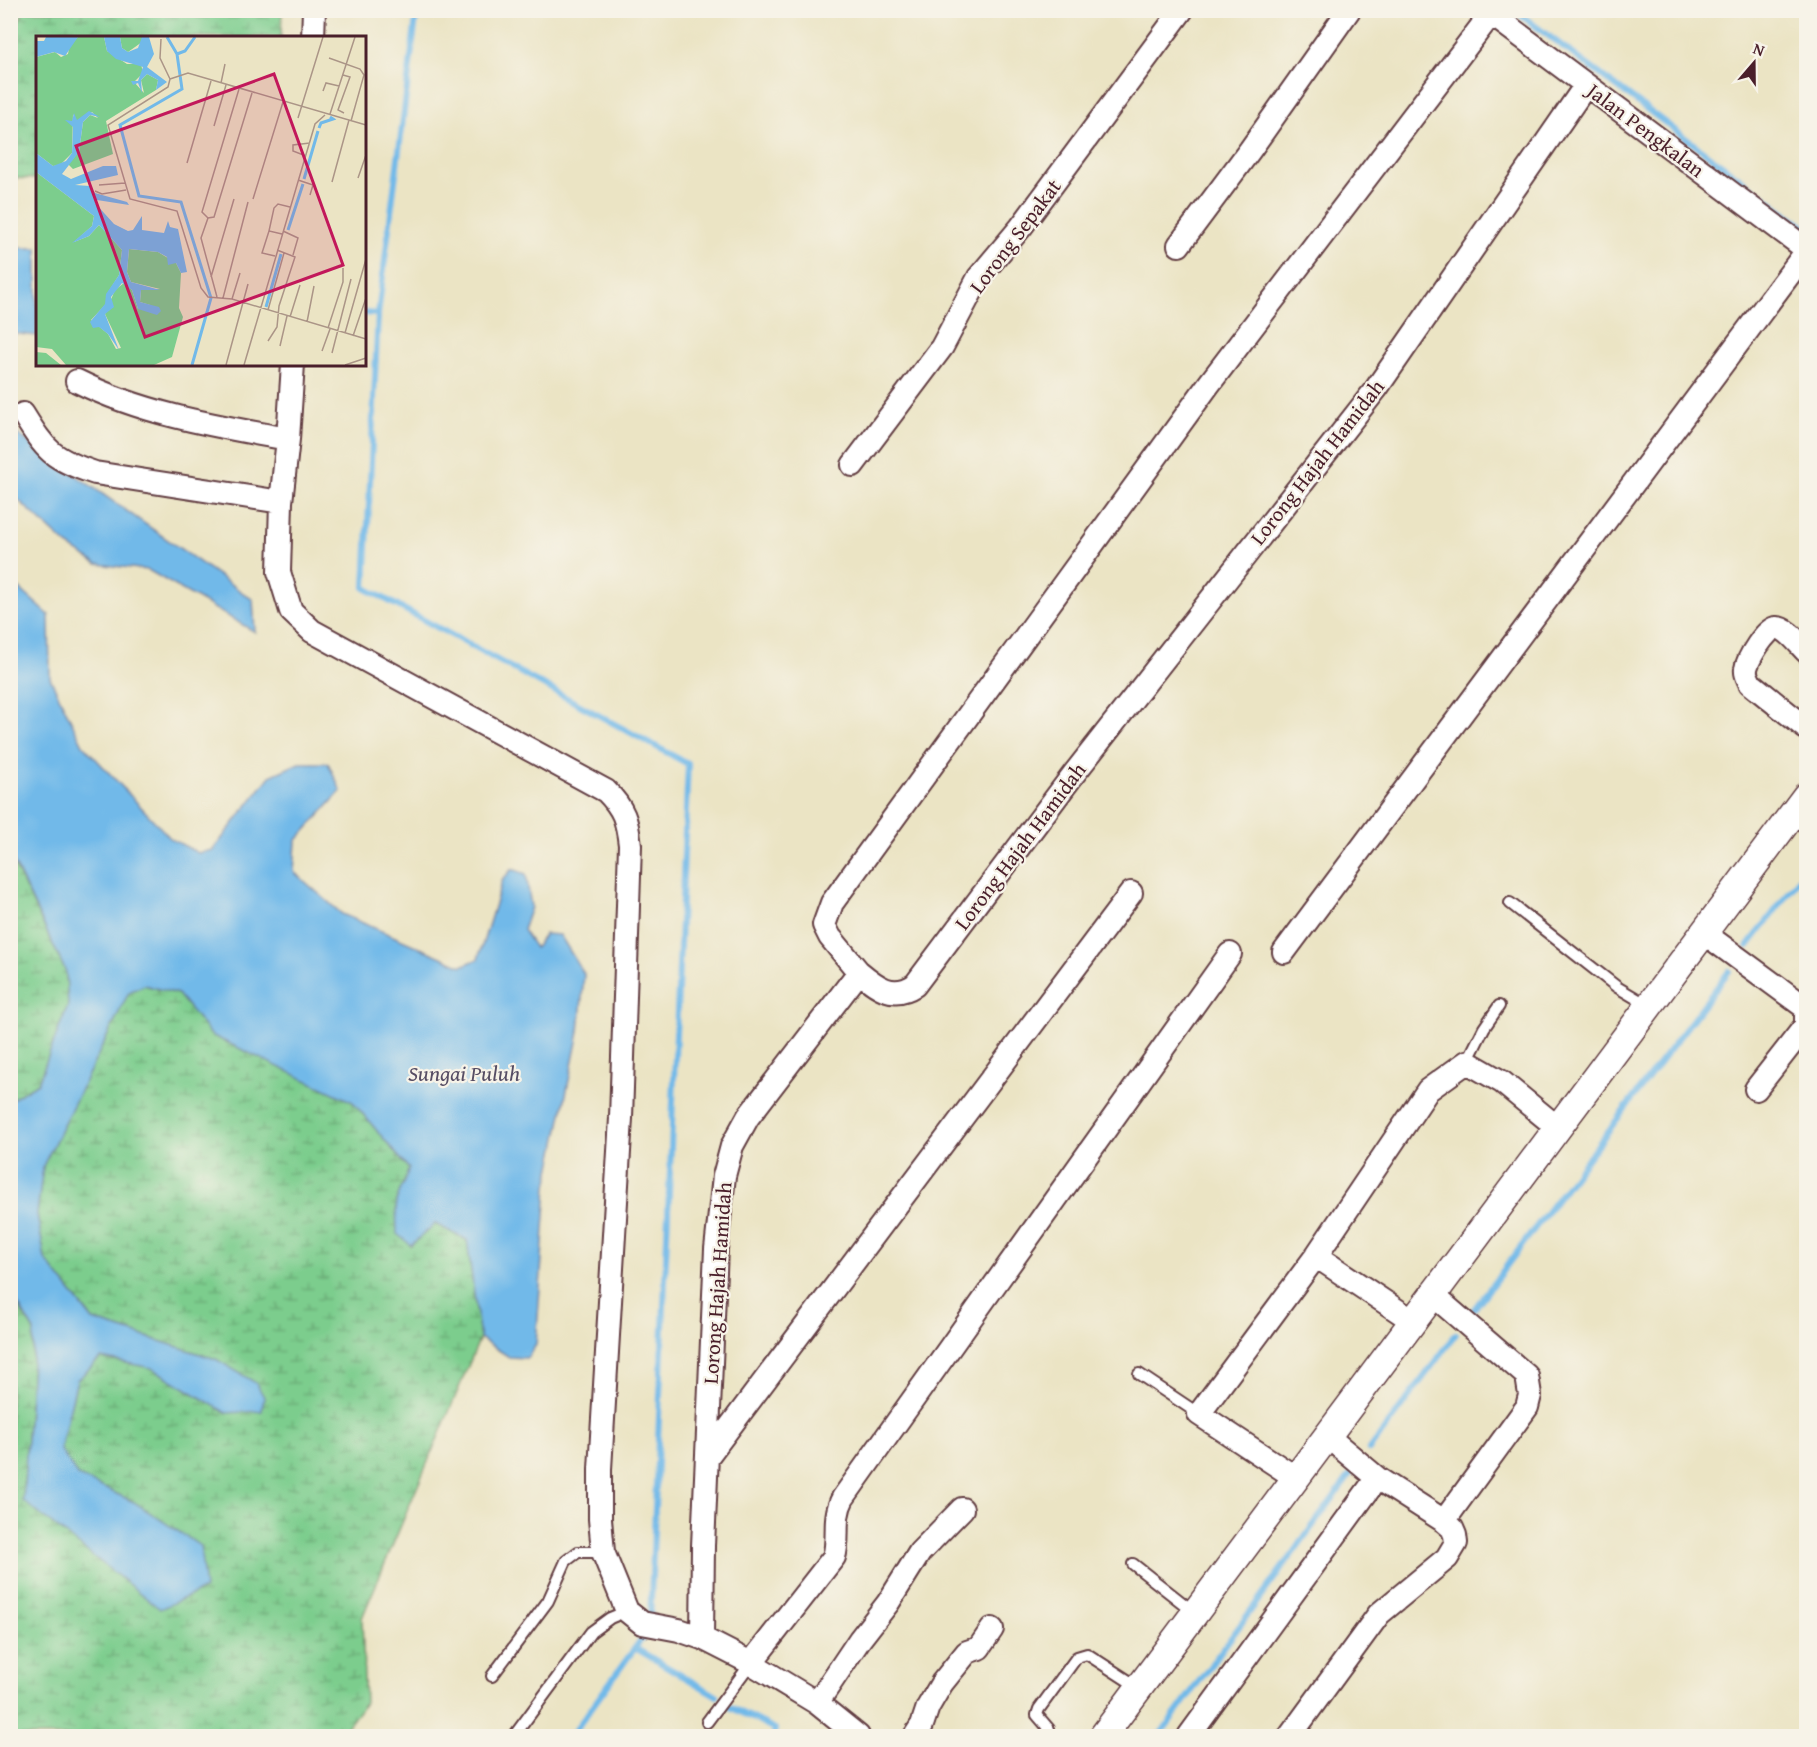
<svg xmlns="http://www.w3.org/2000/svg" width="1817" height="1747" viewBox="0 0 1817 1747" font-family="'Gentium Book Plus',serif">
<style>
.wetland{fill:url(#wetland-marsh);stroke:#63765c;stroke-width:1.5}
.water{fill:#71b9e9;stroke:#5e6c8a;stroke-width:1.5}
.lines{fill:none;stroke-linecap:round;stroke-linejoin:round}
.stream{stroke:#71b9e9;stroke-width:6}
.service-casing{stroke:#623d42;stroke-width:14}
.minor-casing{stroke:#623d42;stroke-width:26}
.tertiary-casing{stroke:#623d42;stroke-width:30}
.service{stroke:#fff;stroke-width:10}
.minor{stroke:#fff;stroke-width:22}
.tertiary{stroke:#fff;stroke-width:27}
.labels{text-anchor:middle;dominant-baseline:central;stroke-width:4.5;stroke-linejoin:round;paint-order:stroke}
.street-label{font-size:21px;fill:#4a1f2b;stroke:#f7f3e8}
.water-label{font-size:22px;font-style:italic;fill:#564d64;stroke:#f7f3e8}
.inset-river{fill:none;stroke:#71b9e9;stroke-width:3}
.inset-road{fill:none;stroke:#ab9587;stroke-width:1.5}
.view{fill:#c2185b;fill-opacity:0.15;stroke:#c2185b;stroke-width:3}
.inset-edge{fill:none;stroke:#4a1f2b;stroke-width:3}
</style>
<defs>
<pattern id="wetland-marsh" width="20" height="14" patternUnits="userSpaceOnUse" patternTransform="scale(1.5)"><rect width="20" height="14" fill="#7ccd8d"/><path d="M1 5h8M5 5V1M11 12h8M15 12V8" fill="none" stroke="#68a673"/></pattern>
</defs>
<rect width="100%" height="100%" fill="#f7f3e8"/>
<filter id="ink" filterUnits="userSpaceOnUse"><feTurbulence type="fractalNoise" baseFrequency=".0167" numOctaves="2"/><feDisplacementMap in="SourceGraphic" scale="12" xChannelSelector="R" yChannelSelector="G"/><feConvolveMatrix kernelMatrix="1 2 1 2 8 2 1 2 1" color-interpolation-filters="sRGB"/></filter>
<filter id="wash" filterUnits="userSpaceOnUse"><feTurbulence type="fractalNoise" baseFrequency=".008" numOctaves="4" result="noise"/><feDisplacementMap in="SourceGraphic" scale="24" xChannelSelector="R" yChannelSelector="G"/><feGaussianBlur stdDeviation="1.35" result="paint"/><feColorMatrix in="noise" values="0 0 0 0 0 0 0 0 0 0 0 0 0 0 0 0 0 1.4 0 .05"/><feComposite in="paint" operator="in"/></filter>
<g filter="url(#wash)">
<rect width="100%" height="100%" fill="#ebe4c4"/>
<!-- wetland -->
<path class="wetland" d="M 23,11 L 282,11 L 281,37 L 38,38 L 37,179 L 11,178 L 10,43 Z
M 10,856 L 66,972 L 68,1005 L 38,1083 L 11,1100 Z
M 144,985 L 178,994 L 211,1035 L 353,1102 L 409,1169 L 396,1201 L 411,1245 L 435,1224 L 467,1240 L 480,1338 L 362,1618 L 365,1703 L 340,1736 L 11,1736 L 10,1292 L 34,1331 L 23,1501 L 134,1502 L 78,1476 L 60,1450 L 77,1380 L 101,1358 L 152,1368 L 226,1413 L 216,1359 L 93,1320 L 45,1259 L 37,1214 L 43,1166 L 129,992 Z"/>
<!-- water -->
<path class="water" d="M 11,248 L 37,248 L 37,336 L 11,333 Z
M 10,385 L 16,433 L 253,600 L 255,632 L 148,570 L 97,564 L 67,545 L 15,497 L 11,500 Z
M 11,581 L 49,615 L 50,678 L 83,745 L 171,839 L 198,853 L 213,850 L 270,776 L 299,763 L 328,763 L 341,791 L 296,841 L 294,872 L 342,914 L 462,966 L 478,959 L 502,881 L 512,869 L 526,874 L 531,907 L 523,930 L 535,948 L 545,934 L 560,935 L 584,974 L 579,1032 L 547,1186 L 536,1345 L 527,1358 L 509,1357 L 480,1338 L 467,1240 L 435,1224 L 411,1245 L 397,1234 L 396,1201 L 409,1169 L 353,1102 L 211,1035 L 178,994 L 144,985 L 129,992 L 43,1166 L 37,1214 L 45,1259 L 93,1320 L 216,1359 L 256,1383 L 264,1397 L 262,1411 L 226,1413 L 152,1368 L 101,1358 L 77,1380 L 60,1449 L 78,1476 L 134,1502 L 200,1546 L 205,1589 L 160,1609 L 23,1501 L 34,1331 L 11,1292 L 11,1100 L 38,1083 L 68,1005 L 66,972 L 11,856 Z"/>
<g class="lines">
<!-- stream -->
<path class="stream" d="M 417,10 L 378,314 L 365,588 L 688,764 L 650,1620
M 1514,10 L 1806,228
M 364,313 L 378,314
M 1748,946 L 1806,870
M 1474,1309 L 1729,971
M 1369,1450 L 1456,1334
M 635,1648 L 717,1696
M 730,1707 L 775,1729 L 774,1736
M 571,1736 L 648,1630
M 1159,1736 L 1350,1475"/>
</g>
</g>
<g filter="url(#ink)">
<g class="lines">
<defs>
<path id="service" d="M 1510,903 L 1617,987 L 1649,1006
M 1467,1062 L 1484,1028 L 1499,1006
M 1139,1374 L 1199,1414
M 1133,1564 L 1194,1612
M 492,1676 L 548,1601 L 566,1561 L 578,1552 L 603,1552
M 707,1722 L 751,1663
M 514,1736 L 591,1632 L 610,1618 L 627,1611
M 1051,1736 L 1049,1729 L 1037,1715 L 1039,1709 L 1077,1657 L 1087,1654 L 1138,1687"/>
<path id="minor" d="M 1486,10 L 1806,249
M 313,38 L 314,10
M 1179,245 L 1250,150 L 1349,10
M 293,364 L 288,439 L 281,502 L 279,572 L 291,611 L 312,631 L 606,791 C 624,809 627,820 630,845 L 621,1118 L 600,1469 L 600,1519 L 603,1552 L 627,1611 L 642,1623 L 679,1630 L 702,1638 L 751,1663 L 817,1703 L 858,1736
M 77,381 C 143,414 216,426 288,439
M 23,414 C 46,451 52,459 95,473 L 281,502
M 853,465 L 942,347 L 979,277 L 1021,227 L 1182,10
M 1806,651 C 1799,644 1786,627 1776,628 C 1766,628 1747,660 1746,669 C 1745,674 1748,678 1750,683 L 1806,728
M 1704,933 L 1806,1008
M 1284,952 L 1806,252
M 858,971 L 830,937 L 824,925 L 832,903 L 1209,384 L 1491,14
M 1756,1089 L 1806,1025 L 1806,1016
M 1433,1295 L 1527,1376 L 1530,1395 L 1527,1407 L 1444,1521
M 1413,1321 L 1316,1256 L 1428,1090 L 1467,1062 L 1502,1082 L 1558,1128
M 708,1456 L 1131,893
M 1296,1478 L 1199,1414 L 1316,1256
M 702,1638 L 703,1546 L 716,1249 L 724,1176 L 732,1146 L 748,1117 L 853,980 L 858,971 C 876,986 892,1000 915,985 L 1073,775 L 1376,389 L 1586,85
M 751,1663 L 834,1557 C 840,1538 832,1518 843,1498 L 1230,954
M 817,1703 L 860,1639 L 888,1603 L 920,1552 L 962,1509
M 915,1736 L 922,1725 L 928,1707 L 942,1683 L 967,1652 L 979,1648 L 992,1629
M 1189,1736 L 1377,1478
M 1290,1736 L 1379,1614 L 1447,1558 L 1456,1543 L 1455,1535 L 1452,1528 L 1444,1521 L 1377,1478 L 1327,1436"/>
<path id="tertiary" d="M 1103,1736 L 1806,796"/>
</defs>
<!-- service casing -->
<use href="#service" class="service-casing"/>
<!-- minor casing -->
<use href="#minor" class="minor-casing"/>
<!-- tertiary casing -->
<use href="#tertiary" class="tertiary-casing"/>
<!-- service -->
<use href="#service" class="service"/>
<!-- minor -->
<use href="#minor" class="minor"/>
<!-- tertiary -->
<use href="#tertiary" class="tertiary"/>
</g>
</g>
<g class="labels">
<!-- street labels -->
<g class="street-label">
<text transform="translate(1646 130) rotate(37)">Jalan Pengkalan</text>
<text transform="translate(1015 236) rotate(-53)">Lorong Sepakat</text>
<text transform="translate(1317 462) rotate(-52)">Lorong Hajah Hamidah</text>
<text transform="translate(1020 846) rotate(-53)">Lorong Hajah Hamidah</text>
<text transform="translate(717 1283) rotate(-86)">Lorong Hajah Hamidah</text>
</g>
<!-- water labels -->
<g class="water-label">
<text x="464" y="1073">Sungai Puluh</text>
</g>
</g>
<!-- overview -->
<g transform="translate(36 36)">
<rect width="330" height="330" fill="#ebe4c4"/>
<path d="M 42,1 L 68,1 L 71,15 L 91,28 L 105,28 L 107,37 L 98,46 L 108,57 L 105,44 L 111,38 L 122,44 L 120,54 L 70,85 L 77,118 L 37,133 L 32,128 L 43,116 L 47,86 L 54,79 L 62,82 L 56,76 L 40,85 L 37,78 L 36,117 L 24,129 L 17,130 L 0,117 L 0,21 L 19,16 L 25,21 L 32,18 L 34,7 ZM 84,1 L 106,1 L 106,6 L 92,16 L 86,12 ZM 0,136 L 58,180 L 56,190 L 38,206 L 53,200 L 63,189 L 86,214 L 83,239 L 71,258 L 70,268 L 55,284 L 72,298 L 80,313 L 85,312 L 69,278 L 79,254 L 88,247 L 96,254 L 102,273 L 114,269 L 104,266 L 105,254 L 124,253 L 95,246 L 91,236 L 93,213 L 122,216 L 140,227 L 145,237 L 143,272 L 147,281 L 136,321 L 118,329 L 30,329 L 16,313 L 0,311 ZM 0,316 L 10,317 L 25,329 L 0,329 Z" fill="#7ccd8d"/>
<path d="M 10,1 L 42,1 L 29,20 L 18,16 L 0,21 L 0,5 L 8,5 ZM 68,1 L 84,1 L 86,12 L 92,16 L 102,12 L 106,1 L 113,1 L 118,18 L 111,31 L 131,46 L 120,54 L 122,44 L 111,38 L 105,44 L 106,57 L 102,47 L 97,49 L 95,45 L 102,45 L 107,31 L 80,23 L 71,15 ZM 53,75 L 64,81 L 54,79 L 47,86 L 43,116 L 26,138 L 35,143 L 67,130 L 80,130 L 82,139 L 39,149 L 54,150 L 59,157 L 91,166 L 93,169 L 61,164 L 59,167 L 78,188 L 92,195 L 97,194 L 106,180 L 106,194 L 128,197 L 132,185 L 134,191 L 142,193 L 151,236 L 145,237 L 140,227 L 132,229 L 131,221 L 122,216 L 93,213 L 91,236 L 95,246 L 124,254 L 105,254 L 104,266 L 123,271 L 125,275 L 121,279 L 102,273 L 96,254 L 86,247 L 75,261 L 78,271 L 69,278 L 83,314 L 72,298 L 63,291 L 57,292 L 54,286 L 69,268 L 70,258 L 83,239 L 86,214 L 63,189 L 53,200 L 36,207 L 56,190 L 58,180 L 0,136 L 0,117 L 17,130 L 30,125 L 36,117 L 37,91 L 29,84 L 36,85 L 38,77 L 41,84 Z" fill="#71b9e9"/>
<path class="inset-river" d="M 131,1 L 141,18 L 146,53 L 84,89 L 103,160 L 145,166 L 175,262 L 156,329M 141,18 L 149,15 L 159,1M 283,92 L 285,87 L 297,83 L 294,81M 268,143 L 282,95M 252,194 L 267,148M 230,271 L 245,218"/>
<path class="inset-road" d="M 125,3 L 124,22 L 134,43 L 132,51 L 72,89 L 94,163 L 141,175 L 165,252 L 172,261 L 196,263 L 330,303M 293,22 L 324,33 L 328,39 L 315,85M 307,39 L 314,41 L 302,74 L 308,77M 134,43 L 152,37 L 330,89M 185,47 L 189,28M 287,55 L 290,47 L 303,50M 294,78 L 319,1M 262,82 L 287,1M 178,90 L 190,49M 270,120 L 257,115 L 257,109 L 274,107M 151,127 L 175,45M 322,142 L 330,119M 262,144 L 277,149 L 274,159M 296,146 L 313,84M 63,149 L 89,147M 59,155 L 66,158 L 90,154M 217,163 L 247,66M 172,182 L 166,176 L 203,53M 233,195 L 226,217 L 239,220M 247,195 L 262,202 L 257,219M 246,198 L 233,195 L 238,172 L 242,168 L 254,171M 175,241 L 198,163M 181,261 L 165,202 L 172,182 L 178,181 L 216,57M 187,262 L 212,166M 196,263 L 204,237M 232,274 L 248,217M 254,281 L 264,249M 271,286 L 278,250M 292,292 L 307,246 L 307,232M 309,297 L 330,223M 317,300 L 330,262M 232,305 L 241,291 L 243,270 L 259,221 L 241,214M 244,310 L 251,280M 286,315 L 294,293M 296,317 L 315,243M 190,329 L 212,248M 208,329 L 279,88 L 289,79M 309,329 L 330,322"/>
<path class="view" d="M 238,38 L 307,229 L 109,301 L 40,110 Z"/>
<rect width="330" height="330" class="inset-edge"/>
</g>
<!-- margin -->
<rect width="1817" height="1747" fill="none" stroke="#f7f3e8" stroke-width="36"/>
<!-- north arrow -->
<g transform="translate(1754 63) rotate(20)" stroke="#f7f3e8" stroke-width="4.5" paint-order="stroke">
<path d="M0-4.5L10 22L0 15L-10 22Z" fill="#4a1f2b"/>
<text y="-9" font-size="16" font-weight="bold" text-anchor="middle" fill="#4a1f2b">N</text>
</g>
</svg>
